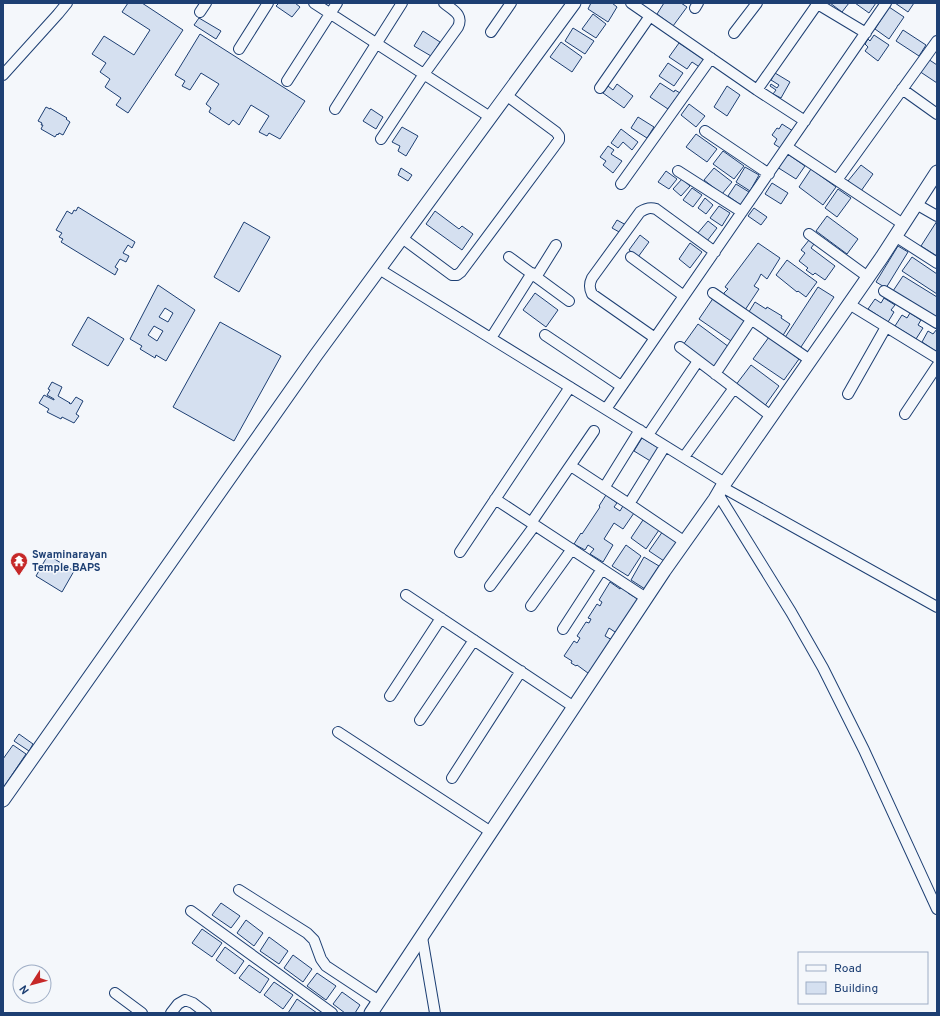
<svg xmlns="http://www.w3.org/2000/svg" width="940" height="1016" viewBox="0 0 940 1016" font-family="Overpass,sans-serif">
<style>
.building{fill:#d5e0f0;stroke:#1d3f73;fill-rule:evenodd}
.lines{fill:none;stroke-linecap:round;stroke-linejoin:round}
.minor-casing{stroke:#1d3f73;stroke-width:12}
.tertiary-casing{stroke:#1d3f73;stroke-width:15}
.minor{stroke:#f4f7fb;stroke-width:10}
.tertiary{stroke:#f4f7fb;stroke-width:13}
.labels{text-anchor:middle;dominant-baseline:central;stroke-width:3;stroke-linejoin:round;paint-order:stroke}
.poi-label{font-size:11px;font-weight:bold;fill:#1d3f73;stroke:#f4f7fb;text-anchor:start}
</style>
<rect width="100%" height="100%" fill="#f4f7fb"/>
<!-- building -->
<path class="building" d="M 128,3 L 142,3 L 183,30 L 128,113 L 116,105 L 121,98 L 105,87 L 110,79 L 100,72 L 106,63 L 92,54 L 104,36 L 134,55 L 150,30 L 122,12 Z
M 279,3 L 295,3 L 300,7 L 292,17 L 276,6 Z
M 591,3 L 612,3 L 617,7 L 608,22 L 588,9 Z
M 664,3 L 681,3 L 687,7 L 673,26 L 657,14 Z
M 830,3 L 849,3 L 842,12 Z
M 855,3 L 876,3 L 869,13 Z
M 895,3 L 914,3 L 908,12 Z
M 889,7 L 904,17 L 889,39 L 875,29 Z
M 593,14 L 606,24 L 596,38 L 582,29 Z
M 199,18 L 221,31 L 216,39 L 194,25 Z
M 573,28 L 594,41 L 585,54 L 565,41 Z
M 903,30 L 926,45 L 919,56 L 896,41 Z
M 423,31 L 440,42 L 431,56 L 414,46 Z
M 200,34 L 305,101 L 280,139 L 269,133 L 267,136 L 259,132 L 269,116 L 251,105 L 239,125 L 233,120 L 229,125 L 209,112 L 211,108 L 206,104 L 219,84 L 201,73 L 190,90 L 182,86 L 185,81 L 175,75 Z
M 874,35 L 889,45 L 878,61 L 865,51 L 868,47 L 865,44 L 868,39 L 870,41 Z
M 561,42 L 582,57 L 572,72 L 550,57 Z
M 679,43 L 706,61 L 701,68 L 692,62 L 687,69 L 669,57 Z
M 928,59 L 937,65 L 937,83 L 919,71 Z
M 668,63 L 683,73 L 674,86 L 659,76 Z
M 775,73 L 790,82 L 781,98 L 773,94 L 776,90 L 770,86 L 771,84 L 777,88 L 779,85 L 771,80 Z
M 660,83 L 674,92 L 675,90 L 680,93 L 668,109 L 650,97 Z
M 617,84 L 633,96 L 624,108 L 603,93 L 608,86 L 613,90 Z
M 727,86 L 740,95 L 727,116 L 714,107 Z
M 689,104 L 705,116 L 696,127 L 681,115 Z
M 46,107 L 50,109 L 50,108 L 67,118 L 66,119 L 70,122 L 63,135 L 59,133 L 58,135 L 57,134 L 55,137 L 41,129 L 43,125 L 41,125 L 42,123 L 38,121 Z
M 371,109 L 383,117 L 376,129 L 363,121 Z
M 638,117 L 654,127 L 647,138 L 631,128 Z
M 782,124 L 793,131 L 782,149 L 774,144 L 777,139 L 772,135 L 777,128 L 779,129 Z
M 402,127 L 418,136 L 406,156 L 398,151 L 400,146 L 392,142 Z
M 621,129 L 638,142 L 632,150 L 623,142 L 618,148 L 611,143 Z
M 696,134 L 717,149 L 707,162 L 686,147 Z
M 608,146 L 614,150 L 611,154 L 622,161 L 613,173 L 603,165 L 606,161 L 600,157 Z
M 723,151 L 744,166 L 734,179 L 713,164 Z
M 786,153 L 805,166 L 796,179 L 777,167 Z
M 861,165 L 873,174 L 861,191 L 848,181 Z
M 745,167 L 759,175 L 750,191 L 736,182 Z
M 401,168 L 412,175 L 408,181 L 398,175 Z
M 714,168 L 732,182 L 722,194 L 704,180 Z
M 811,169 L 836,187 L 823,205 L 799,187 Z
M 666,171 L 677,179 L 669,189 L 658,182 Z
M 682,179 L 690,186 L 681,196 L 673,189 Z
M 772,183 L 788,193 L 781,204 L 765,194 Z
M 736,184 L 749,192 L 741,205 L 728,196 Z
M 692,188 L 702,195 L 693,207 L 683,200 Z
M 838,189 L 851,198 L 837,217 L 825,208 Z
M 705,198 L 713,205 L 706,214 L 698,208 Z
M 719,206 L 730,213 L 722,226 L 710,218 Z
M 78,207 L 135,242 L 132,248 L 128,245 L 123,253 L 129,256 L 126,262 L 120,259 L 115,267 L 118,269 L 115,275 L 61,242 L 63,239 L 59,237 L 62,233 L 56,230 L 67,211 L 72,214 L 74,210 L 76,211 Z
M 754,208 L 767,217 L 761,225 L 748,216 Z
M 435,211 L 459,229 L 462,226 L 473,234 L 462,250 L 426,224 Z
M 827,216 L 858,239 L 847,254 L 816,231 Z
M 617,220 L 626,225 L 621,233 L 612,228 Z
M 708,221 L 717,228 L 707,241 L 697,234 Z
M 937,221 L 937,256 L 921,246 Z
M 244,222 L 270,237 L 239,292 L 214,277 Z
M 640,235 L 649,242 L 638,257 L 629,250 Z
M 809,240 L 814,244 L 811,248 L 835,266 L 825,280 L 815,273 L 813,275 L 806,270 L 808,268 L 799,261 L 805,253 L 801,250 Z
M 690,243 L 702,252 L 690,268 L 679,259 Z
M 758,243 L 780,258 L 767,279 L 761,274 L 758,280 L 754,286 L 759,289 L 745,310 L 724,296 L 724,293 L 728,289 L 725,287 Z
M 898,246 L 908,252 L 886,288 L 876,282 Z
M 912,257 L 937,274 L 937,294 L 902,271 Z
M 787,260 L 817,282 L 806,297 L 798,291 L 797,292 L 776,275 Z
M 903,276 L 937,297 L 937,319 L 893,291 Z
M 158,285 L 195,310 L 166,361 L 156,355 L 155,358 L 140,349 L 142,346 L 130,339 ZM 165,308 L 173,313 L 168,322 L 159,317 ZM 154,326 L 163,331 L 157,341 L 148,335 Z
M 818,287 L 834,297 L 799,350 L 784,339 Z
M 535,293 L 558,310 L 546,327 L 523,310 Z
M 714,297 L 746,319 L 731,341 L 699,319 Z
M 884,298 L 895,305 L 891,310 L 894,312 L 888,322 L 868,309 L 875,299 L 881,303 Z
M 755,302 L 766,309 L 767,307 L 782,316 L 781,318 L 790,324 L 782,337 L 747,315 Z
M 910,313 L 921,320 L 918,325 L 923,328 L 916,339 L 895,326 L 902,315 L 907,318 Z
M 88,317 L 124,339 L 108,366 L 72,345 Z
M 220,322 L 281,356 L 234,441 L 173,407 Z
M 698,324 L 729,347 L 714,368 L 683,345 Z
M 937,329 L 937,352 L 922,342 L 928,331 L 933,334 Z
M 769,337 L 799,359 L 784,380 L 753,359 Z
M 751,365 L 779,386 L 764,407 L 735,386 Z
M 52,382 L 62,387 L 58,396 L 70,403 L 69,403 L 71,404 L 76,397 L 83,401 L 76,414 L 79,416 L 74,423 L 62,417 L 61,419 L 47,412 L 49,409 L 39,403 L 44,395 L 54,400 L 54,399 L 47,395 L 50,390 L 48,389 Z
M 642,438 L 660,449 L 652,462 L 634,451 Z
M 606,495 L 617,503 L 614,507 L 620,511 L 623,506 L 634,513 L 623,529 L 614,523 L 604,539 L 613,545 L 603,562 L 590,554 L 594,549 L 588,545 L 585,550 L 574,544 L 581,533 L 582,534 L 600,507 L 599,506 Z
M 643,520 L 659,530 L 646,549 L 631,538 Z
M 663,531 L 678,541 L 664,561 L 649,551 Z
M 626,545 L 641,556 L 628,576 L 612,566 Z
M 48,555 L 74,571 L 62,592 L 36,576 Z
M 644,557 L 659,566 L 645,589 L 631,580 Z
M 610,582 L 620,589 L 621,587 L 629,592 L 628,593 L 639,600 L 618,634 L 609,628 L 605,636 L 614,641 L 592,676 L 577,665 L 576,666 L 571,663 L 572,661 L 564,656 L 574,641 L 577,643 L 580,638 L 577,636 L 586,622 L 589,623 L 591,619 L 588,618 L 597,604 L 600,606 L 602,602 L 599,600 Z
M 19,734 L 33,744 L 29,751 L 14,741 Z
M 13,745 L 26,754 L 3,788 L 3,759 Z
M 221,903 L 240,916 L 231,928 L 212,915 Z
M 246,920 L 263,933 L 254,946 L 237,933 Z
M 202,929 L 222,943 L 212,957 L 192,943 Z
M 269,937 L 288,951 L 279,964 L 260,951 Z
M 225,947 L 244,961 L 235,974 L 216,960 Z
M 293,955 L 312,969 L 303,982 L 284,968 Z
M 249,965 L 269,979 L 260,993 L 239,978 Z
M 317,973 L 336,986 L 326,1000 L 307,986 Z
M 274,982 L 293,995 L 283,1009 L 264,995 Z
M 342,992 L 360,1005 L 355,1013 L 345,1013 L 333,1004 Z
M 297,999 L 317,1013 L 288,1013 Z"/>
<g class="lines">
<defs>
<path id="minor" d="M 314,3 L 490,117
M 631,3 L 757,90 L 805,121
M 816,3 L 866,33
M 695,8 L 698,3
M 200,12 L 206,3
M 491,32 L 511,3
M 734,33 L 757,3
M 239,49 L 268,3
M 3,75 L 58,14 L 67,3
M 287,81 L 337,3
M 600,88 L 650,16
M 902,89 L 937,114
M 757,90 L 818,3
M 335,109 L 402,3
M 705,131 L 769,174
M 381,139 L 424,74 L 458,27 C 464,14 452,10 444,3
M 787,147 L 903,224
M 678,171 L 742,212
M 837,180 L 937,41
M 621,184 L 711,58
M 916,204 L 937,216
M 809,234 L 868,277
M 895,236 L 937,263
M 402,238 L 452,275 L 457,275 L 461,272 L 554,147 L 559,140 L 559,136 L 556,132 L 506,95
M 509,257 L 569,301
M 631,257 L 684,296
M 379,269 L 725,483
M 536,277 L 556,245
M 884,291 L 937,323
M 713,293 L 810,360
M 849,304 L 937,358
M 545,335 L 621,386
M 491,338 L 532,273
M 655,338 L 592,294 C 589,288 589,284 592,278 L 640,212 C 646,208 650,207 656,209 L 715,252
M 680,347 L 771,416
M 715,374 L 751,320
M 848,394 L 886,327
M 606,409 L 886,3
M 905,414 L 937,366
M 648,435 L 698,361
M 684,457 L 734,388
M 571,466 L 629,504 L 685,542
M 722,487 L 937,607
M 604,488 L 640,430
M 718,494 L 791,612 L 823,668 L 864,750 L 937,909
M 495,499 L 646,598
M 629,504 L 665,446
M 531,523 L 594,431
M 460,552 L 570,387
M 490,586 L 535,525
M 406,595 L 574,707
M 531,606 L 572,549
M 563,629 L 602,569
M 390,696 L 441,618
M 420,720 L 474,640
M 338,732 L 491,832
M 452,778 L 521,671
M 239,890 L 307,933 L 314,940 L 321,959 L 326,966 L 379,1001
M 191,911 L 332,1013
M 422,937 L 435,1013
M 115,993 L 142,1013
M 171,1013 L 178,1004 L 185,1000 L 193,1003 L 206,1013"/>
<path id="tertiary" d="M 3,800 L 316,355 L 574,3
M 371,1013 L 664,571 L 715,499 L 722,487 L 882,257 L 937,172"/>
</defs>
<!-- minor casing -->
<use href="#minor" class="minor-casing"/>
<!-- tertiary casing -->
<use href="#tertiary" class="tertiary-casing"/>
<!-- minor -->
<use href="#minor" class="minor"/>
<!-- tertiary -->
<use href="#tertiary" class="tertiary"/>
</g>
<!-- icons -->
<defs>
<symbol id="temple-pin" viewBox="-11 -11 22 30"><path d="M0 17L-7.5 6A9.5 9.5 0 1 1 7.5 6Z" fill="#c62828" stroke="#f4f7fb"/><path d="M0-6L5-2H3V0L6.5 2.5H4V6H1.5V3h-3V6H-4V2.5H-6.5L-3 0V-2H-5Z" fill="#fff"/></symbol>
</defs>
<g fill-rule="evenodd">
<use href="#temple-pin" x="9" y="551" width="20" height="27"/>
</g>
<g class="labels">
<!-- poi labels -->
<g class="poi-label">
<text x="32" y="555">Swaminarayan<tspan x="32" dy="13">Temple BAPS</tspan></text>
</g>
</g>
<!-- border -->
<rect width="940" height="1016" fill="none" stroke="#1d3f73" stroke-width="8"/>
<!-- legend -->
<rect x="798" y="952" width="130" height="52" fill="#f4f7fb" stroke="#9eadc5"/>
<rect x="806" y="965" width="20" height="6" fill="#f4f7fb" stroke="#9eadc5"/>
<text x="834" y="972" font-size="12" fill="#1d3f73">Road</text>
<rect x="806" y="982" width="20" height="12" fill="#d5e0f0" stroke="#9eadc5"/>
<text x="834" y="992" font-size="12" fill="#1d3f73">Building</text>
<!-- north arrow -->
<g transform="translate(32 984) rotate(234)"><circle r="19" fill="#f4f7fb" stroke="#9eadc5"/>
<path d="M0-3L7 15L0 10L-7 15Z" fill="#c62828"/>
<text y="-6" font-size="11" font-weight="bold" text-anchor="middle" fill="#1d3f73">N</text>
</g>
</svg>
